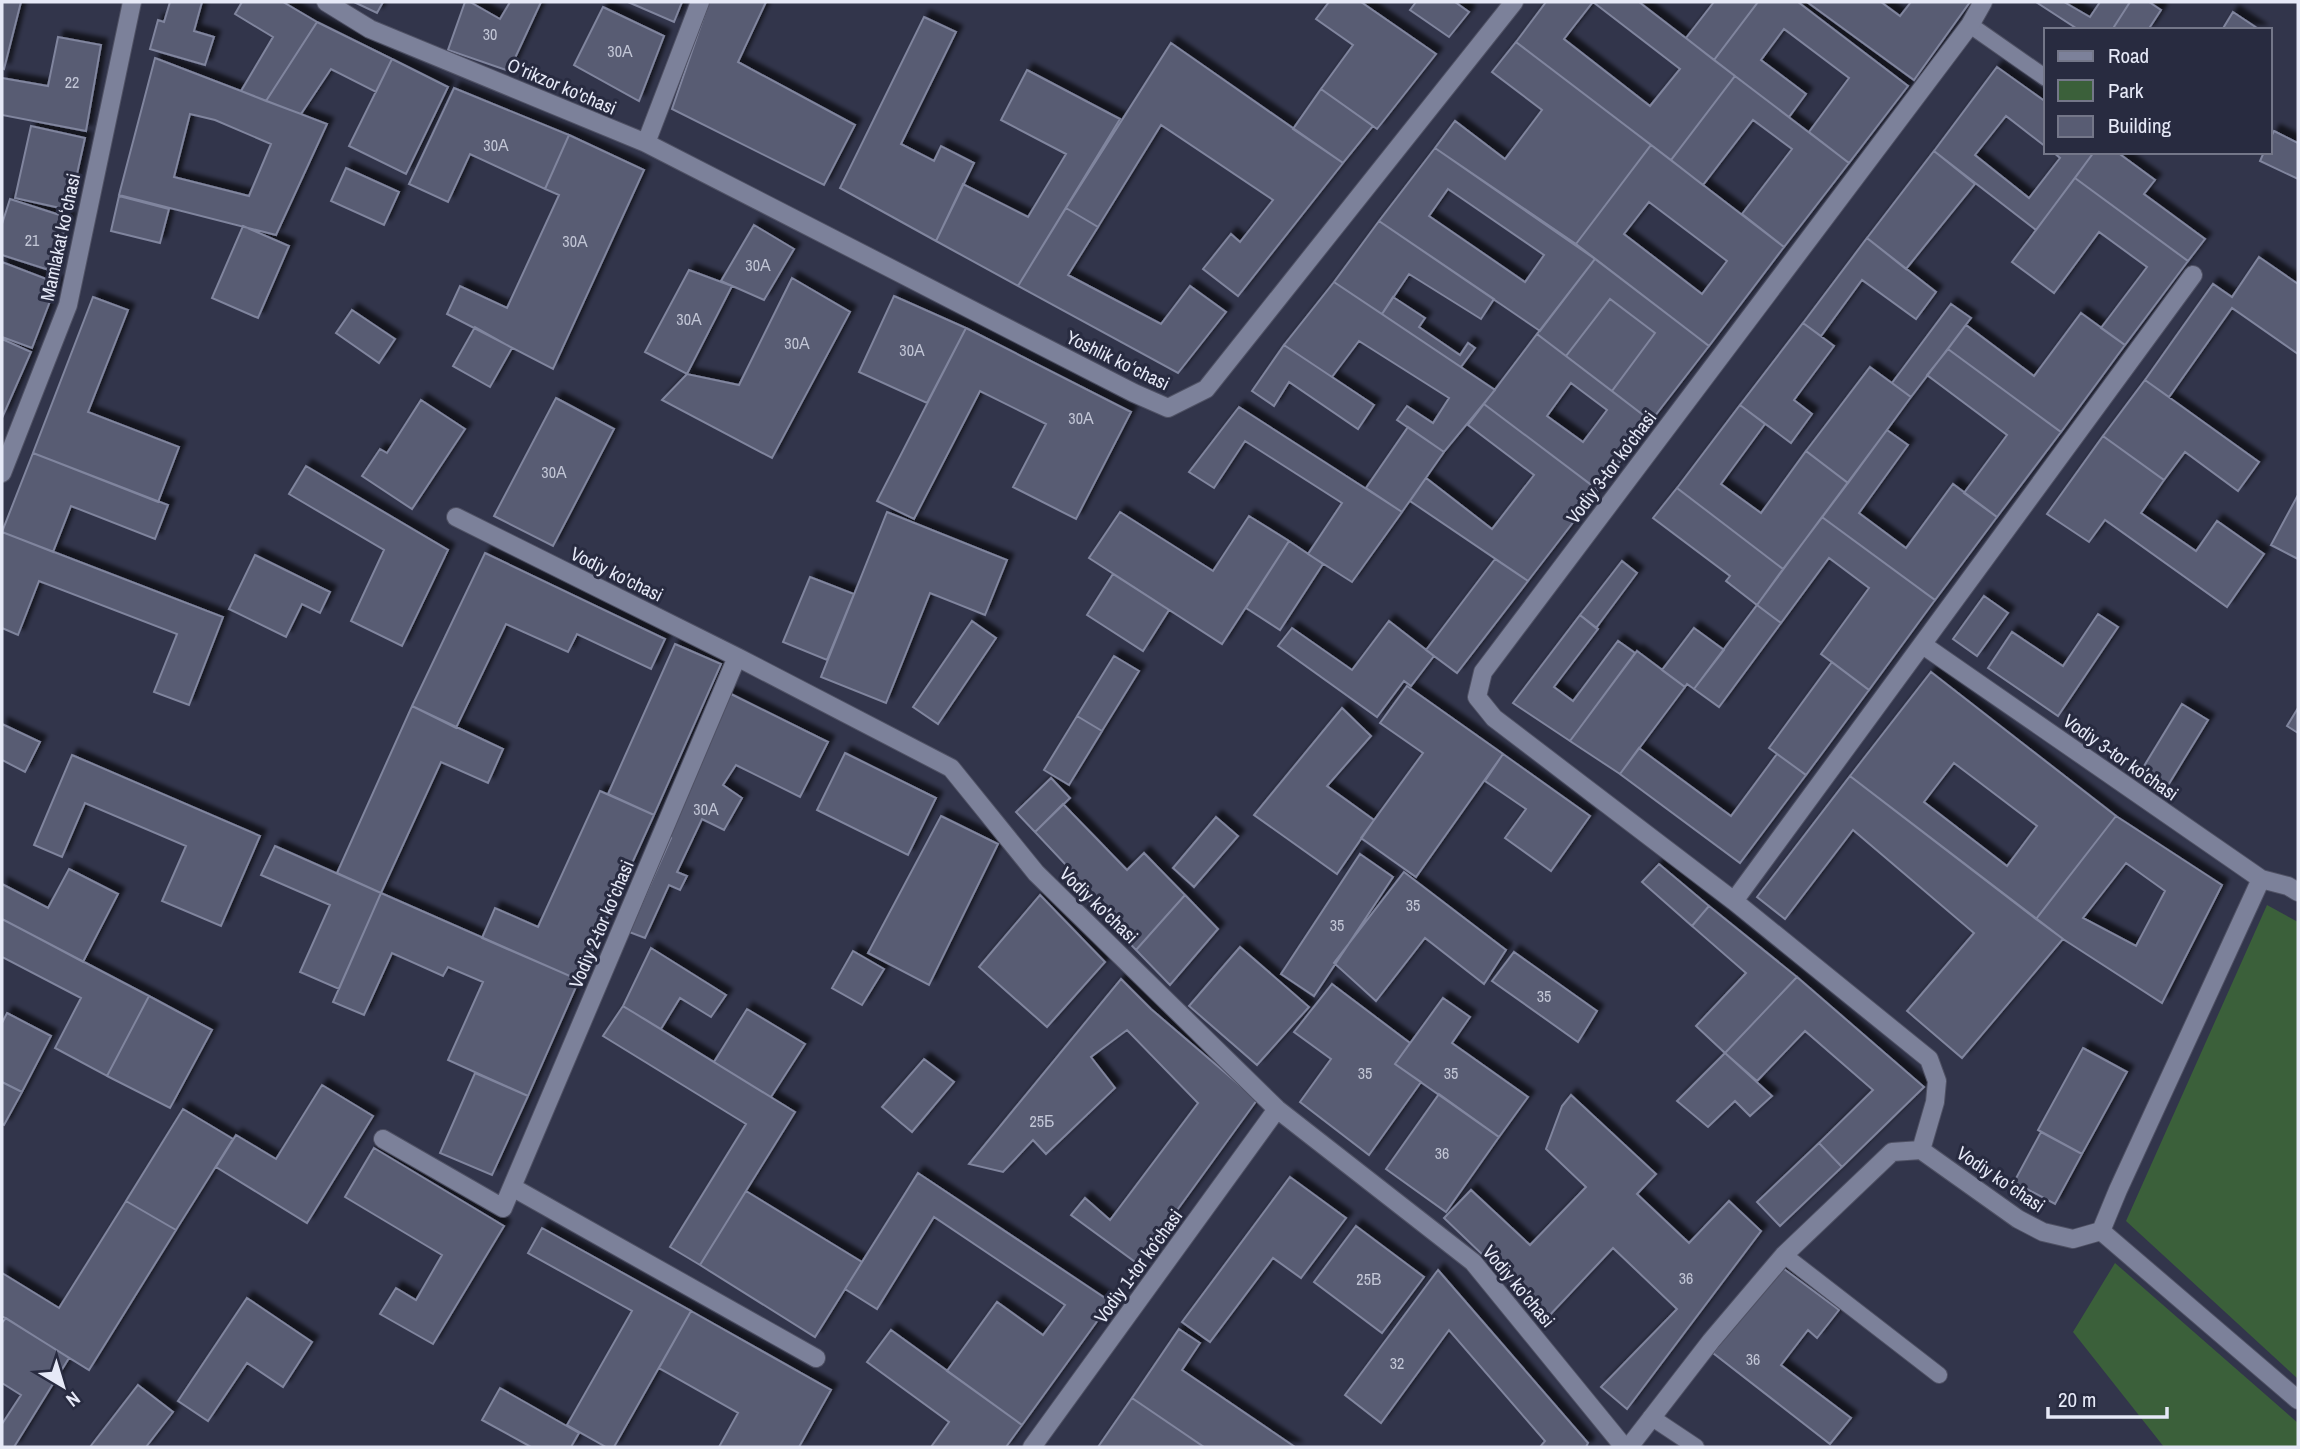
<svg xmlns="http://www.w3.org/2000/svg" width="2300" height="1449" viewBox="0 0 2300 1449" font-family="'Archivo Narrow',sans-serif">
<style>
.green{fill:#3b603a}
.building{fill:#585c73;stroke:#80859e;stroke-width:2;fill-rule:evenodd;filter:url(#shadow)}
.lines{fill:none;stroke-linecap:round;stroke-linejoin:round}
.service-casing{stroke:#4f5164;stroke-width:18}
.minor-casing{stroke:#4f5164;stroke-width:20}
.service{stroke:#7c819a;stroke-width:16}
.minor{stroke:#7c819a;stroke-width:18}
.labels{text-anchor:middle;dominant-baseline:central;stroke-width:6;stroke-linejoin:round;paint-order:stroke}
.number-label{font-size:16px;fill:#c2c6d6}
.street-label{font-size:19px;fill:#e6e9f7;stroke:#282b40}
</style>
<defs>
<filter id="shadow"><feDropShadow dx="6" dy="-6" stdDeviation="2" flood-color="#0009"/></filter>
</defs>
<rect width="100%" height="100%" fill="#32354b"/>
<!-- green -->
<path class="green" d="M 2267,905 L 2298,922 L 2298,1379 L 2126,1221 Z
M 2115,1263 L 2298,1423 L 2298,1447 L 2164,1447 L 2073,1332 Z"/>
<!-- building -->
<path class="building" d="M 2,2 L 21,2 L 4,69 L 2,68 Z
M 170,2 L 202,2 L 194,31 L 214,37 L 205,65 L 150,49 L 158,20 L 164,22 Z
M 242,2 L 283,2 L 317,22 L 266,101 L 241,91 L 273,37 L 235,14 Z
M 354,2 L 383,2 L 377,13 Z
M 465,2 L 470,2 L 500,19 L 510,2 L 541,2 L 509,71 L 448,50 Z
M 628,2 L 682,2 L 674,22 Z
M 709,2 L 766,2 L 738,62 L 855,125 L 824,185 L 672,109 Z
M 1329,2 L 1361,2 L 1436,54 L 1377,129 L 1321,89 L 1353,45 L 1316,19 Z
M 1416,2 L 1455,2 L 1469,12 L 1449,37 L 1410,10 Z
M 1546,2 L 1639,2 L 1735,76 L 1671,160 L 1516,42 ZM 1593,2 L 1680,69 L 1650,106 L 1564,39 Z
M 1714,2 L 1758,2 L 1714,60 L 1686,38 Z
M 1758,2 L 1798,2 L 1908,86 L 1849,163 L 1809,132 L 1849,78 L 1784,29 L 1761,60 L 1806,94 L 1789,117 L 1714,60 Z
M 1807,2 L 1881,2 L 1900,16 L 1911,2 L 1970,2 L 1914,80 Z
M 2036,2 L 2064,2 L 2090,17 L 2100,2 L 2130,2 L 2112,30 L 2079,30 Z
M 2130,2 L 2149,2 L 2161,10 L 2148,30 L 2112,30 Z
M 603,7 L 664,36 L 639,101 L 574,65 Z
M 2233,12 L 2260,30 L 2222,30 Z
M 924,17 L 956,32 L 901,144 L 934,161 L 941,146 L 974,163 L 936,241 L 840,188 Z
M 317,22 L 392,59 L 376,92 L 331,69 L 301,114 L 266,101 Z
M 58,37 L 101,45 L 86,131 L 2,115 L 2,78 L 48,86 Z
M 1516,42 L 1651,145 L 1576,244 L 1435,148 L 1455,121 L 1505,159 L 1542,110 L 1492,72 Z
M 1171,43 L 1343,163 L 1238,296 L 1203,269 L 1231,234 L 1240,242 L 1273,200 L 1161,125 L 1098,227 L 1066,208 Z
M 155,58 L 327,124 L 276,235 L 119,195 ZM 190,114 L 215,120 L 271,144 L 249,196 L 174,177 Z
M 392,59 L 448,87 L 406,174 L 349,146 Z
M 1997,67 L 2046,102 L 2046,147 L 2006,116 L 1975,155 L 2029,198 L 2060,158 L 2053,152 L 2094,152 L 2036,230 L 1934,151 Z
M 1027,70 L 1120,119 L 1018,286 L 936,241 L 963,184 L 1028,217 L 1066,154 L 1001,120 Z
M 1735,76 L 1849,163 L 1784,247 L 1742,214 L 1792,149 L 1753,120 L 1703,185 L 1671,160 Z
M 454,88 L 569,135 L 545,189 L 470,154 L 448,202 L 409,184 Z
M 1321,89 L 1373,126 L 1343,163 L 1293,129 Z
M 31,126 L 85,138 L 69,210 L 15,198 Z
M 2274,131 L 2298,143 L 2298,179 L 2260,161 L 2264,152 L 2270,152 L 2270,139 Z
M 569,135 L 644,170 L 553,369 L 447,314 L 460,286 L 507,308 L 559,195 L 545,189 Z
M 1651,145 L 1784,247 L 1709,346 L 1576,244 ZM 1649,202 L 1727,261 L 1702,294 L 1624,234 Z
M 1435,148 L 1595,259 L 1540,331 L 1379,221 ZM 1448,189 L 1544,255 L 1525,282 L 1429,216 Z
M 1934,151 L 1975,184 L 1906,269 L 1867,238 Z
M 2094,152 L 2117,152 L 2155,180 L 2144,194 L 2205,239 L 2188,261 L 2075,178 Z
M 346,168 L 399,192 L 384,225 L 331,201 Z
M 2075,178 L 2188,261 L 2125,345 L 2101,328 L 2147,267 L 2099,232 L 2054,293 L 2012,262 Z
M 119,196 L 169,209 L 160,243 L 111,231 Z
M 10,199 L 69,218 L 52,271 L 2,255 L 2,224 Z
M 1066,208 L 1098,227 L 1068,275 L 1161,324 L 1190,286 L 1226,312 L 1178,373 L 1018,286 Z
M 1379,221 L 1494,299 L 1481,319 L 1409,274 L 1382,314 L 1334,282 Z
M 754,225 L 794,249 L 764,300 L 721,281 Z
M 243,226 L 289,246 L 258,318 L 212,298 Z
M 1867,238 L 1936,292 L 1916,319 L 1862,280 L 1821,336 L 1803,323 Z
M 2259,257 L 2298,284 L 2298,354 L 2232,308 L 2169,397 L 2145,380 L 2213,284 L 2232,297 Z
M 1595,259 L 1709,346 L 1651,421 L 1612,391 L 1655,333 L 1610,299 L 1566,356 L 1537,334 Z
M 2,262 L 57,283 L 32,348 L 2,337 Z
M 689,270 L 732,286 L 687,374 L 645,352 Z
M 792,278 L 850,312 L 772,458 L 662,400 L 687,374 L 739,385 Z
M 1334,282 L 1495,390 L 1444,452 L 1397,420 L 1407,406 L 1433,423 L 1449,398 L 1359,341 L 1332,377 L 1284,345 Z
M 894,296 L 966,328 L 927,403 L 859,372 Z
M 93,297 L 128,310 L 88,412 L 179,447 L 158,502 L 33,453 Z
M 1393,297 L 1425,318 L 1419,327 L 1460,355 L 1468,343 L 1475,348 L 1461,367 L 1382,314 Z
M 1610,299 L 1655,333 L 1612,391 L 1566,356 Z
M 1951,304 L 1971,318 L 1911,397 L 1892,383 Z
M 352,310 L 395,339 L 379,363 L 336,333 Z
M 2081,313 L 2125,345 L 2061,432 L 1948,349 L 1966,325 L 2034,376 Z
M 1803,323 L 1834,346 L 1794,400 L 1812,414 L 1791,443 L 1740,405 Z
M 475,327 L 512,348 L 490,387 L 453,366 Z
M 966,328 L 1131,412 L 1076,519 L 1013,487 L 1046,424 L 980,391 L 914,519 L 877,501 Z
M 1537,334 L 1651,421 L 1598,490 L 1484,404 ZM 1571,383 L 1607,410 L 1583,442 L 1547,416 Z
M 2,339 L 31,352 L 2,418 Z
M 1284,345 L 1374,405 L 1358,429 L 1289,382 L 1274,406 L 1252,391 Z
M 1948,349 L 2061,432 L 1997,517 L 1964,493 L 2007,435 L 1927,375 Z
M 1870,367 L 1911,397 L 1848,483 L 1806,451 Z
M 2145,380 L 2259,462 L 2238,491 L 2185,452 L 2164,480 L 2103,436 Z
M 556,398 L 614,429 L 553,546 L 494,516 Z
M 421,400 L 465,429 L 412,509 L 362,476 L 380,449 L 387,453 Z
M 1484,404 L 1598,490 L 1528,581 L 1410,501 L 1426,478 L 1492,529 L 1534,475 L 1468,425 Z
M 1740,405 L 1765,424 L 1721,484 L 1761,513 L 1806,451 L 1848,483 L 1783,569 L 1677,488 Z
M 1239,407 L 1402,512 L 1352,582 L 1308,554 L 1342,503 L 1245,441 L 1214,488 L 1189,472 Z
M 1408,427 L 1444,452 L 1402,512 L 1366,488 Z
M 1887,430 L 1908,445 L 1859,513 L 1906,548 L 1953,484 L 1997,517 L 1935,600 L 1822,517 Z
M 2103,436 L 2164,480 L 2141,513 L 2196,551 L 2217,521 L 2264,554 L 2227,607 L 2105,520 L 2089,542 L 2047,514 Z
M 33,453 L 168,505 L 155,539 L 71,506 L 53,552 L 2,532 Z
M 306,466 L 448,550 L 402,646 L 351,621 L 384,550 L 289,494 Z
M 1677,488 L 1783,569 L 1757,605 L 1726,581 L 1730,576 L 1653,518 Z
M 2298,495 L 2298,559 L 2271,545 Z
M 887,512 L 1007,560 L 985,615 L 930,593 L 886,703 L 821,677 Z
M 1120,512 L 1213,571 L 1249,516 L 1289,541 L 1222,644 L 1089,558 Z
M 1822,517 L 1935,600 L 1869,690 L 1821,654 L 1869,588 L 1829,558 L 1781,623 L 1757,605 Z
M 2,532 L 223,617 L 189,705 L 154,692 L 177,634 L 39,581 L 18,635 L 2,628 Z
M 1289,541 L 1323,564 L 1280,630 L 1246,608 Z
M 485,553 L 665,639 L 651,669 L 577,634 L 568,652 L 506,624 L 456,728 L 412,706 Z
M 255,555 L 330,592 L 320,613 L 302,604 L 286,637 L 229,609 Z
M 1495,559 L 1528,581 L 1457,673 L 1426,650 Z
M 1622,561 L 1637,573 L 1596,628 L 1580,615 Z
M 1113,574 L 1169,610 L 1143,651 L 1087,615 Z
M 810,577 L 854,594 L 827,660 L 783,642 Z
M 1984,596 L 2008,613 L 1977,656 L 1953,639 Z
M 1757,605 L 1781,623 L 1719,707 L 1694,689 Z
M 2098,614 L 2118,627 L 2058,716 L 1988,668 L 2012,632 L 2063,666 Z
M 1580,615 L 1598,629 L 1554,687 L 1573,701 L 1618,641 L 1635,653 L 1570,741 L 1513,703 Z
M 972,621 L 996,638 L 938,724 L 913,707 Z
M 1389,621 L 1434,656 L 1411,686 L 1404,681 L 1377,717 L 1278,646 L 1292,628 L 1352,670 Z
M 1694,628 L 1724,650 L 1694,689 L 1687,684 L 1685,687 L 1662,670 Z
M 675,644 L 721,664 L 654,815 L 608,794 Z
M 1637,651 L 1685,687 L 1620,774 L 1570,741 Z
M 1114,656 L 1139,671 L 1102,731 L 1077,716 Z
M 1832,662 L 1869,690 L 1806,775 L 1769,748 Z
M 1931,672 L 2116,816 L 2036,919 L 1850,776 ZM 1954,763 L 2037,826 L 2007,866 L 1924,802 Z
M 1407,686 L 1503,754 L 1416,877 L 1361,838 L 1423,753 L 1380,723 Z
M 727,692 L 828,742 L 800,797 L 736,765 L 723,785 L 742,798 L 724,830 L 702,819 L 677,872 L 687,876 L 680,890 L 669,885 L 645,938 L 629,932 L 671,838 L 665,833 Z
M 2182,704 L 2208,720 L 2167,787 L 2141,771 Z
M 412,706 L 503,749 L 488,783 L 441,762 L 381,893 L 337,873 Z
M 1342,708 L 1371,736 L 1327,786 L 1374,820 L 1337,874 L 1254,815 Z
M 2298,708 L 2298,733 L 2287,726 Z
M 1077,716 L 1102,731 L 1069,785 L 1044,770 Z
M 2,724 L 40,742 L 25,772 L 2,760 Z
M 1639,748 L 1731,816 L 1777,754 L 1806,775 L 1740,863 L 1620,774 Z
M 845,753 L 936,798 L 908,855 L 817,810 Z
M 1503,754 L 1590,816 L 1551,871 L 1505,838 L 1526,809 L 1485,781 Z
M 72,755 L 260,836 L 221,926 L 162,901 L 186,846 L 85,803 L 62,857 L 34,845 Z
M 1850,776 L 2063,939 L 1962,1058 L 1907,1011 L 1974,933 L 1853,830 L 1785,919 L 1757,897 Z
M 1051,778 L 1070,798 L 1035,832 L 1016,812 Z
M 600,791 L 654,815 L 579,980 L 482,938 L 495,908 L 538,927 Z
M 1063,804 L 1127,870 L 1144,853 L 1185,895 L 1136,950 L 1062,872 L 1067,866 L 1035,832 Z
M 941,816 L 998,844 L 929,985 L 868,953 Z
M 2116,816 L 2222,885 L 2162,1003 L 2063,939 L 2036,919 ZM 2126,863 L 2165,891 L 2136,946 L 2083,918 Z
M 1216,817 L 1238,836 L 1194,887 L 1173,868 Z
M 275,846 L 381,893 L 339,989 L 300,972 L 330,905 L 261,875 Z
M 1360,854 L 1393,877 L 1314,996 L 1281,974 Z
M 1659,864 L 1709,906 L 1692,926 L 1642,882 Z
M 69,869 L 118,894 L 83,962 L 2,919 L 2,884 L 48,908 Z
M 1404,872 L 1506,950 L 1484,984 L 1425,938 L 1376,1001 L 1334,963 Z
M 381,893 L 579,980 L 528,1096 L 448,1060 L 483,982 L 448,967 L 443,976 L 392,953 L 364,1015 L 333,1002 Z
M 1040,895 L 1105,962 L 1047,1027 L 979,967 Z
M 1185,895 L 1218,929 L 1170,985 L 1136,950 Z
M 1709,906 L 1797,977 L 1725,1053 L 1696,1026 L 1746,973 L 1692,926 Z
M 2,919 L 149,996 L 107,1076 L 55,1048 L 81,998 L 2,957 Z
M 1240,947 L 1309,1007 L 1257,1065 L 1189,1006 Z
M 651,948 L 726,995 L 711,1017 L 680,998 L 661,1029 L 623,1006 Z
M 853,951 L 884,969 L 862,1005 L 832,988 Z
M 1514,952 L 1597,1011 L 1578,1042 L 1492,981 Z
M 1797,977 L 1924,1087 L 1842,1167 L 1819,1143 L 1873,1090 L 1805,1031 L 1757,1081 L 1725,1053 Z
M 1121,979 L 1151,1009 L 1257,1100 L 1138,1264 L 1071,1215 L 1085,1198 L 1110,1220 L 1198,1103 L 1127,1030 L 1091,1057 L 1115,1088 L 1046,1154 L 1033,1140 L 1003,1172 L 969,1164 Z
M 1332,984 L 1410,1043 L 1395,1064 L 1421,1082 L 1369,1155 L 1300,1102 L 1331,1059 L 1294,1032 Z
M 149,996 L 212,1030 L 170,1108 L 107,1076 Z
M 1443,998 L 1470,1017 L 1452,1043 L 1528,1097 L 1499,1137 L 1395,1064 Z
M 623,1006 L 795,1112 L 700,1265 L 670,1247 L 746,1124 L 603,1036 Z
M 747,1009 L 805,1044 L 771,1097 L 714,1062 Z
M 7,1013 L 51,1036 L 22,1092 L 2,1082 L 2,1023 Z
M 2083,1048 L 2127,1072 L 2082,1154 L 2038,1130 Z
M 1725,1053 L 1772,1096 L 1750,1116 L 1735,1101 L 1708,1127 L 1677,1101 Z
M 924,1059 L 954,1082 L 912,1132 L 882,1107 Z
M 475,1073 L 528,1096 L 492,1175 L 440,1153 Z
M 2,1082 L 22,1092 L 4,1125 L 2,1124 Z
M 322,1085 L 373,1116 L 307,1223 L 216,1167 L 236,1135 L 276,1159 Z
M 1439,1094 L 1499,1137 L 1446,1212 L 1386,1169 Z
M 1571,1095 L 1656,1174 L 1637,1194 L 1689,1243 L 1729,1201 L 1761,1231 L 1627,1409 L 1601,1387 L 1677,1309 L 1613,1248 L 1548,1317 L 1444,1218 L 1471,1190 L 1530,1245 L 1586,1187 L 1546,1149 L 1562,1106 Z
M 183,1109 L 233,1139 L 176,1230 L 126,1201 Z
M 2041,1132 L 2082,1154 L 2055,1204 L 2014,1182 Z
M 1819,1143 L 1842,1167 L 1780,1226 L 1757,1202 Z
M 374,1148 L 504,1226 L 433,1344 L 380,1314 L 396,1288 L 416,1300 L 442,1255 L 345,1197 Z
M 918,1173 L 1111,1302 L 1022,1425 L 947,1371 L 997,1302 L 1043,1335 L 1065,1305 L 934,1217 L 877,1309 L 845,1289 Z
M 1290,1177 L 1346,1218 L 1301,1278 L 1273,1258 L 1210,1342 L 1182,1322 Z
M 746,1191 L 862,1262 L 815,1337 L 700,1265 Z
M 126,1201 L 176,1230 L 89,1370 L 2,1316 L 2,1273 L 59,1308 Z
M 1356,1226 L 1424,1277 L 1382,1333 L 1314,1282 Z
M 542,1228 L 691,1311 L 614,1447 L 606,1447 L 567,1425 L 632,1311 L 528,1253 Z
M 1780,1266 L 1839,1310 L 1817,1338 L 1808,1330 L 1781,1365 L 1851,1418 L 1830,1444 L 1713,1353 Z
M 1438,1270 L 1588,1443 L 1586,1447 L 1540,1447 L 1545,1441 L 1449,1330 L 1381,1423 L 1345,1395 Z
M 247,1298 L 312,1342 L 283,1387 L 247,1363 L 208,1421 L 178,1401 Z
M 691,1311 L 831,1390 L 799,1447 L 719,1447 L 738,1413 L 659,1368 Z
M 6,1318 L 69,1358 L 14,1447 L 2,1447 L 2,1424 L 21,1395 L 2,1383 L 2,1323 Z
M 1179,1329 L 1200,1343 L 1182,1370 L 1295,1447 L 1204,1447 L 1132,1398 Z
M 891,1330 L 1022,1425 L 1006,1447 L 931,1447 L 949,1422 L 867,1362 Z
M 138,1385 L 173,1412 L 146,1447 L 90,1447 Z
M 500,1388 L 579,1433 L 571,1447 L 531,1447 L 482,1420 Z
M 1132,1398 L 1204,1447 L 1098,1447 Z"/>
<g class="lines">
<defs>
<path id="service" d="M 1970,25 L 2046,78
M 1784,1255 L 1939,1375
M 1651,1417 L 1696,1447"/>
<path id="minor" d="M 326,2 L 370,29 L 646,143 L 1134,393 L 1168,408 L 1206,389 L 1514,2
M 1983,2 L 1970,25 L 1483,672 L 1477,697 L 1494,718 L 1734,901 L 2193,275
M 646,143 L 700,2
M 2,473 L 68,305 L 132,2
M 456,517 L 737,657 L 951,768 L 1036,873 L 1277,1109 L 1473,1262 L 1624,1447
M 1923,645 L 2261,879
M 1734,901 L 1929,1059 L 1937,1081 L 1935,1102 L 1921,1150
M 383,1139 L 503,1208 L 737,657
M 512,1187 L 816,1358
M 2101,1231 L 2298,1400
M 1032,1447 L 1277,1109
M 1629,1447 L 1711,1341 L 1784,1255 L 1892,1152 L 1921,1150 L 2018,1219 L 2043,1232 L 2073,1239 L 2101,1231 L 2118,1190 L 2261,879 L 2288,886 L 2298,892"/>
</defs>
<!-- service casing -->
<use href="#service" class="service-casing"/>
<!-- minor casing -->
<use href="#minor" class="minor-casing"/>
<!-- service -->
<use href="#service" class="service"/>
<!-- minor -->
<use href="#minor" class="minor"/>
</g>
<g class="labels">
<!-- number labels -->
<g class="number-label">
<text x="490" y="34">30</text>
<text x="620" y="51">30А</text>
<text x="72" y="82">22</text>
<text x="496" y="145">30А</text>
<text x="32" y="240">21</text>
<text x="575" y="241">30А</text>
<text x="758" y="265">30А</text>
<text x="689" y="319">30А</text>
<text x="797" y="343">30А</text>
<text x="912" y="350">30А</text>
<text x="1081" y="418">30А</text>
<text x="554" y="472">30А</text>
<text x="706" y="809">30А</text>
<text x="1413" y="905">35</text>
<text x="1337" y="925">35</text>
<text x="1544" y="996">35</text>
<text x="1365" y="1073">35</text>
<text x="1451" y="1073">35</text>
<text x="1042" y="1121">25Б</text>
<text x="1442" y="1153">36</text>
<text x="1686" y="1278">36</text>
<text x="1369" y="1279">25В</text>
<text x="1753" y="1359">36</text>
<text x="1397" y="1363">32</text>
</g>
<!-- street labels -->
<g class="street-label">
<text transform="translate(562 86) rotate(23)">Oʻrikzor ko'chasi</text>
<text transform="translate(60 237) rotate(-78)">Mamlakat koʻchasi</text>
<text transform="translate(1118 360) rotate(26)">Yoshlik koʻchasi</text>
<text transform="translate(1611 467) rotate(-53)">Vodiy 3-tor koʼchasi</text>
<text transform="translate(617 574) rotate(26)">Vodiy ko'chasi</text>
<text transform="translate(2121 757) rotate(35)">Vodiy 3-tor koʼchasi</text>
<text transform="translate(1099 905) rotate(44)">Vodiy ko'chasi</text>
<text transform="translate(601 924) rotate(-67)">Vodiy 2-tor ko‘chasi</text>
<text transform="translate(2001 1179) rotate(34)">Vodiy koʻchasi</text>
<text transform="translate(1138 1266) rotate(-54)">Vodiy 1-tor koʼchasi</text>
<text transform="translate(1519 1286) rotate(50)">Vodiy ko'chasi</text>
</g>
</g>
<!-- border -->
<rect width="2300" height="1449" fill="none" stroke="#e6e9f7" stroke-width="7"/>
<!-- legend -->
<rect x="2044" y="28" width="228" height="126" fill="#282b40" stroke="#747789" stroke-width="2"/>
<rect x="2058" y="51" width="35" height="10" fill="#7c819a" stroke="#747789" stroke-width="2"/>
<text x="2108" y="63" font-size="21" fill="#e6e9f7">Road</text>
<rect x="2058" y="80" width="35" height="21" fill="#3b603a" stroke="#747789" stroke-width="2"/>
<text x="2108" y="98" font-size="21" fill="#e6e9f7">Park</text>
<rect x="2058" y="116" width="35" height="21" fill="#585c73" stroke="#747789" stroke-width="2"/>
<text x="2108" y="133" font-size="21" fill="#e6e9f7">Building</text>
<!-- north arrow -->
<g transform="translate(63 1386) rotate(142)" stroke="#282b40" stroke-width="5" paint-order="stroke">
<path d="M0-5L12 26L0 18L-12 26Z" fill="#e6e9f7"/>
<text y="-10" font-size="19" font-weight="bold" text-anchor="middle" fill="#e6e9f7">N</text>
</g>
<!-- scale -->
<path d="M2048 1407v10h119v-10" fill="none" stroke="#e6e9f7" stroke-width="3.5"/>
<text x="2058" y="1407" font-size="21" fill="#e6e9f7" stroke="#282b40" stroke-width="5" paint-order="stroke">20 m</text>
</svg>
